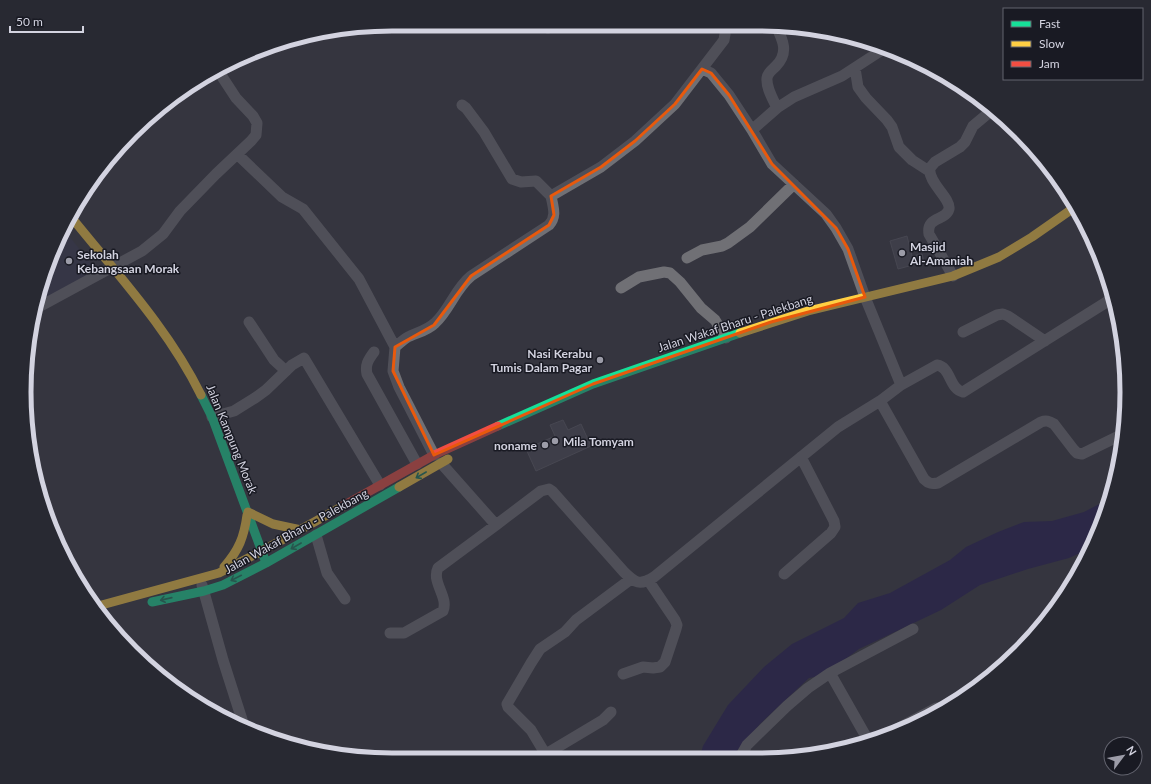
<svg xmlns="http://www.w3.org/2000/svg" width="1151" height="784" viewBox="0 0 1151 784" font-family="Lato,sans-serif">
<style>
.built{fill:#38384f}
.water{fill:#221950}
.building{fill:#4b4b54;stroke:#5c5c66}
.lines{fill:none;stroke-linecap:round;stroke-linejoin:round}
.street{stroke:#707075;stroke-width:11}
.fast{stroke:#16e098;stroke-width:9}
.slow{stroke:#ffcf43;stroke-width:9}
.jam{stroke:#f24e42;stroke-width:9}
.oneway{stroke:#187d5e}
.marked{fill:none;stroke:#e8590c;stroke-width:3;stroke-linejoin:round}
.poi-dot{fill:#9c9ca8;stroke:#191a23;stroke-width:1.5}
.labels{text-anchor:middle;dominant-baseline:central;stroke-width:3;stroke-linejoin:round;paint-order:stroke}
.poi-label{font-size:12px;font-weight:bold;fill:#d3d3e0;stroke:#191a23;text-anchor:start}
.street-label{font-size:12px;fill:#d3d3e0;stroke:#191a23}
.rim{fill:none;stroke:#d3d3e0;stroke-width:5}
</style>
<rect width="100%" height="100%" fill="#35353f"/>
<!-- built -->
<path class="built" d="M 65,231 L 97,271 L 38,303 L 52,251 Z"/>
<!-- water -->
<path class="water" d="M 1109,499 L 1099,533 L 1091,548 L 1069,558 L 1028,569 L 980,585 L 941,610 L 859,649 L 824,675 L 809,678 L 760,724 L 744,744 L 731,756 L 731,760 L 699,760 L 703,746 L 728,705 L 764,667 L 792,644 L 844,618 L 858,603 L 890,593 L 950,560 L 966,547 L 998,532 L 1024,522 L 1052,521 L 1084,512 Z"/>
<!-- building -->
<path class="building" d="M 1063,185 L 1070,197 L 1063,202 L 1056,190 Z
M 907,236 L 912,256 L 922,254 L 924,262 L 898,269 L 890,241 Z
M 563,420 L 568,430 L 581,424 L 591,446 L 536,471 L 526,449 L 555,436 L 550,425 Z"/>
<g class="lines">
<!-- street -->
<path class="street" d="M 776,26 C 783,40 789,53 776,66 C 772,70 768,72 767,78 C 766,88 773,99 777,108
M 548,28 L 550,24
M 855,68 L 858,87 L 866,98 L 887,120 L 892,127 L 899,147 L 912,160 L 929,171
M 702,69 L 711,73 L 729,95 L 752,130 L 777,108 L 794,97 L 842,76 L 882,50
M 462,105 L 466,108 L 484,132 L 512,179 L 521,182 L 536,181 L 551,196
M 237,154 L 282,197 L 303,209 L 359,279 L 395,347 L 393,371 L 399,387 L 434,455
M 687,258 L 702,250 L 722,246 L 728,243 L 750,227 L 794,184
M 953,276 L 929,234 C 926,216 946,221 949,209 C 951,198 927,182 930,168 L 935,162 L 960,147 L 965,142 L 973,126 L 991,111
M 621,288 L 639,277 L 664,272 L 670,273 L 680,282 L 701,308 L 715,320 L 726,338
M 37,308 L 142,251 L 163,234 L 180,211 L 216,174 L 251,141 L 256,135 L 257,123 L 253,116 L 236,98 L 219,72
M 249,322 L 274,360 L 286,371
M 963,332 L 997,315 L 1003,314 L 1008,316 L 1045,341
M 395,347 C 400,343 405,338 410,336 C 419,332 428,330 435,323 C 450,309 455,289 471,276 L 549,225 C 557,216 553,207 551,196 L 601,167 L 635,141 L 675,104 L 724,40 L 725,34 L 724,24
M 374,352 C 368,360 365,365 367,374 L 417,464
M 901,385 L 937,365 C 951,367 949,389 963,392 L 1113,298
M 880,401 L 924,479 C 929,484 932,484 938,483 L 1041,422 C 1046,420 1049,421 1054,424 L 1074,450 L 1077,453 L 1082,454 L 1123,434
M 212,417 L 234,411 L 255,398 L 266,390 L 292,365 L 304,358 L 380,485
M 441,463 L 496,525 L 541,491 L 549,489 L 552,491 L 624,572 C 635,583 640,586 654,577 L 838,427 L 880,401 L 901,385 L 865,297 L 848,249 L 836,228 L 826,214 L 772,164 L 752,130
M 316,535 L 327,573 L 345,599
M 784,574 L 831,533 L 835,527 L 834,521 L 801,457
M 202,585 L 223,660 L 245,729
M 390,633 L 404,633 L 443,611 C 449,597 431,582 438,568 L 496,525
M 830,673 L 868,740
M 623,674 L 643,667 L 653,668 L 660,667 L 665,662 L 676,629 L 677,625 L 675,620 L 648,580
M 891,732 L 936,708 L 942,708
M 546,754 L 603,720 L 611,712
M 549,760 L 531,730 L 508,707 L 507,704 L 531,663 L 540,649 L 565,632 L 576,620 L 631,579
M 741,760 L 742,754 L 747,745 L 787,706 L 808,688 L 830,673 L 913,629"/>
<!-- fast -->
<path class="fast" d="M 201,395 L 212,417 L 265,560
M 498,426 L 593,384 L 740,333
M 152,602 L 204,591 L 223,585 L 266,563 L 399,487"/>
<!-- slow -->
<path class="slow" d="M 72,218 C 118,275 169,330 201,395
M 740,333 L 808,311 L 953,276 L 999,257 L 1032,237 L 1075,207
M 399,487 L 448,459
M 248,512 L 273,524 L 301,530
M 224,567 C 239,550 244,537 247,515
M 98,606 L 219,573 L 262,551 L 343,506"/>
<!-- jam -->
<path class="jam" d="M 343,506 L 434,455 L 498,426"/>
</g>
<!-- one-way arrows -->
<defs><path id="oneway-shaft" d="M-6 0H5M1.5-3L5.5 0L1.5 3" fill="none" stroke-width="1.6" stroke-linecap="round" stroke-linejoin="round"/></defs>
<g class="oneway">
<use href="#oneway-shaft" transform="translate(421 475) rotate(150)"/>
<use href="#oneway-shaft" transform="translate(296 546) rotate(150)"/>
<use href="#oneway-shaft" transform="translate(236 578) rotate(153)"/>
<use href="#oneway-shaft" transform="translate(166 599) rotate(167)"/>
</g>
<!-- marked area -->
<path d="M0 0H1151V784H0ZM 702,69 L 711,73 L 729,95 L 772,164 L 836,228 L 848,249 L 865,297 L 771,322 L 593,384 L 434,455 L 393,371 L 395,347 L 434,325 L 471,276 L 549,225 L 554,215 L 551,196 L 601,167 L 635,141 L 675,104 Z" fill="#35353f" fill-opacity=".55" fill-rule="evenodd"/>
<path class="marked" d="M 702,69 L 711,73 L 729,95 L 772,164 L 836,228 L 848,249 L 865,297 L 771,322 L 593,384 L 434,455 L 393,371 L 395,347 L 434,325 L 471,276 L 549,225 L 554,215 L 551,196 L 601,167 L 635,141 L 675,104 Z"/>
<!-- markers -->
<g class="poi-dot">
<circle cx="902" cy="253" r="4"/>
<circle cx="69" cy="261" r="4"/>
<circle cx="600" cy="360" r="4"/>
<circle cx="555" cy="441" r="4"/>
<circle cx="545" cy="445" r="4"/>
</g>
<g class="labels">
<!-- poi labels -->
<g class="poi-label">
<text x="910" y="246">Masjid<tspan x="910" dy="14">Al-Amaniah</tspan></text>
<text x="77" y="254">Sekolah<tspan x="77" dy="14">Kebangsaan Morak</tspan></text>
<text x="592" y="353" text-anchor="end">Nasi Kerabu<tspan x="592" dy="14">Tumis Dalam Pagar</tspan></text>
<text x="563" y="441">Mila Tomyam</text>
<text x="537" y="445" text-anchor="end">noname</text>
</g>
<!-- street labels -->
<g class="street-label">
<text transform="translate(735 323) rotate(-18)">Jalan Wakaf Bharu - Palekbang</text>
<text transform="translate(232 439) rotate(68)">Jalan Kampung Morak</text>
<text transform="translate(296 531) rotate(-29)">Jalan Wakaf Bharu - Palekbang</text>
</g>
</g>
<!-- crop -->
<path d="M0 0H1151V784H0ZM392 31H759A361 361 0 0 1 1120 392V392A361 361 0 0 1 759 753H392A361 361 0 0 1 31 392V392A361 361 0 0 1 392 31Z" fill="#282932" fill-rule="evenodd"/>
<path class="rim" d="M392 31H759A361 361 0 0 1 1120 392V392A361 361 0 0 1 759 753H392A361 361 0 0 1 31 392V392A361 361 0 0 1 392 31Z"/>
<!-- legend -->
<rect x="1003" y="8" width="140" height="72" fill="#191a23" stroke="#63646f"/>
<rect x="1011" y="21" width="20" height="6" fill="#16e098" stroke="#63646f"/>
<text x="1039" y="28" font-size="12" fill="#d3d3e0">Fast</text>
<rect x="1011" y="41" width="20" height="6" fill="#ffcf43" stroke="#63646f"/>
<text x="1039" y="48" font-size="12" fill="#d3d3e0">Slow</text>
<rect x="1011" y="61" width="20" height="6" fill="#f24e42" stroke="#63646f"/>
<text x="1039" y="68" font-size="12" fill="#d3d3e0">Jam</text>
<!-- north arrow -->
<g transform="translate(1123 756) rotate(58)"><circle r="19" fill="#191a23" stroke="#63646f"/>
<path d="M0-3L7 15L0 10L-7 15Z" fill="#9c9ca8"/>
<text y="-6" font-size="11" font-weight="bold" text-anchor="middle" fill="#d3d3e0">N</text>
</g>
<!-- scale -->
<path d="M10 26v6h73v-6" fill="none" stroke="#d3d3e0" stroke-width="2"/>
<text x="16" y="26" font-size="12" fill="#d3d3e0" stroke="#191a23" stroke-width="3" paint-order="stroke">50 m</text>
</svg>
